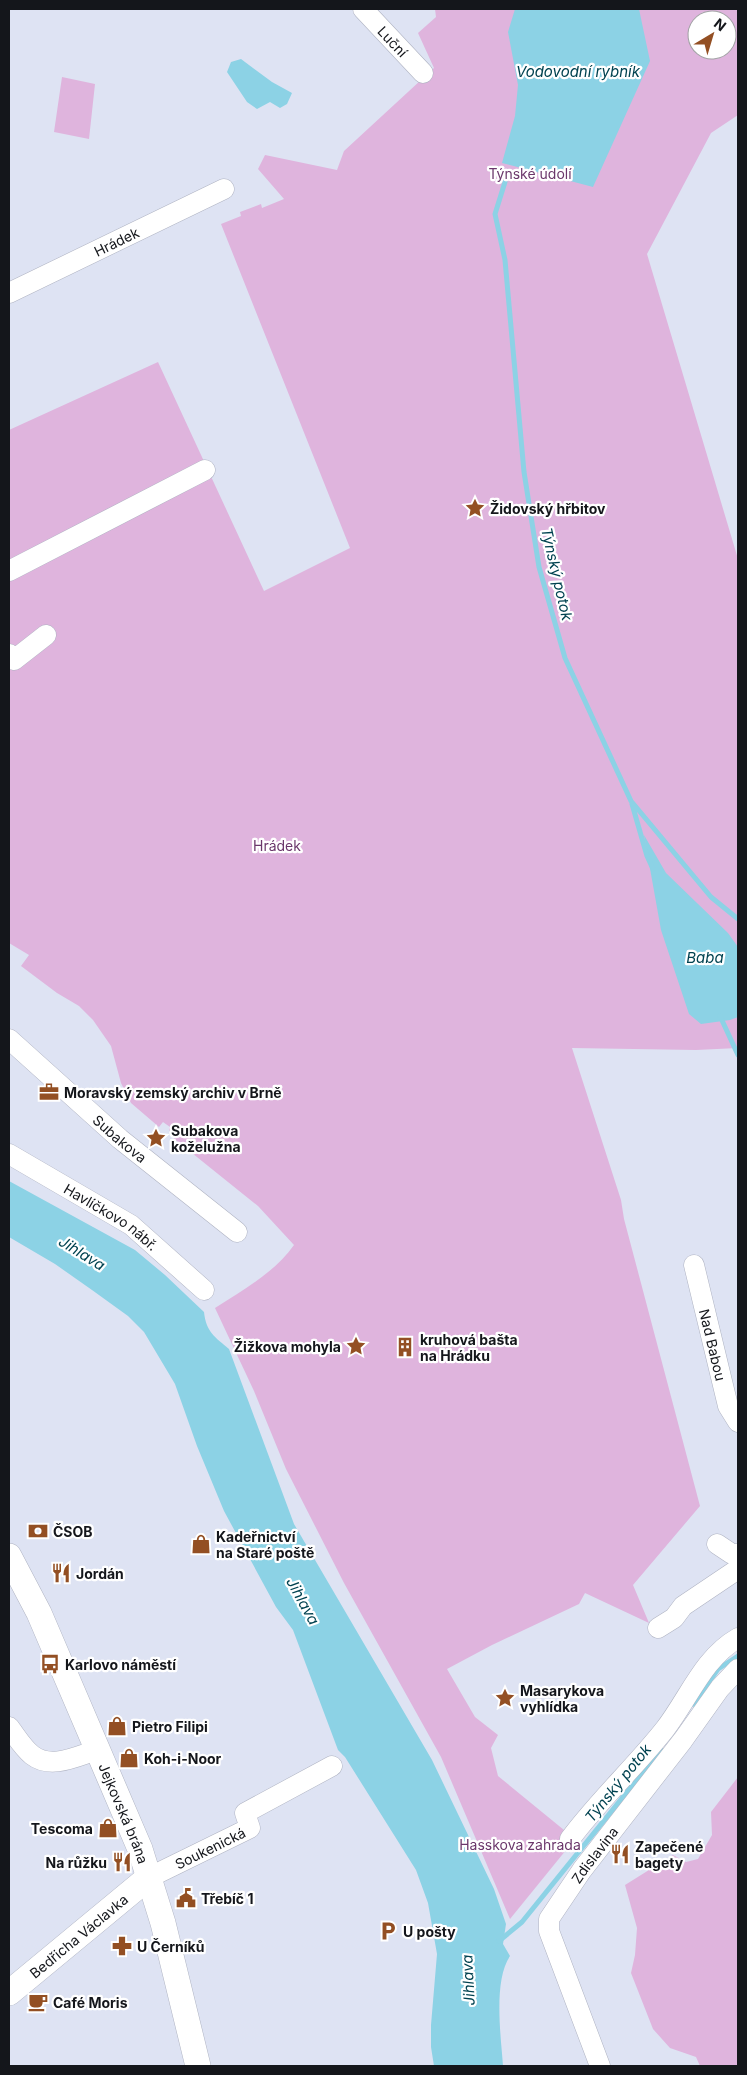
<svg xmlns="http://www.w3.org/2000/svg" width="747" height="2075" viewBox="0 0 747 2075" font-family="Inter,sans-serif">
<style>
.green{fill:#dfb4dd;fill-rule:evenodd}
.water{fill:#8cd2e5}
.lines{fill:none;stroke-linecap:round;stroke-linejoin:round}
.stream{stroke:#8cd2e5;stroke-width:5}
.minor-casing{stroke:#afb3c2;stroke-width:21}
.tertiary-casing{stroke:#afb3c2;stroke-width:26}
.minor{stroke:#fff;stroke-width:20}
.tertiary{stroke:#fff;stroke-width:25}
.labels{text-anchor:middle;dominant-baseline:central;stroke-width:4.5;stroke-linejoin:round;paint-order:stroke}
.street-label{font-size:14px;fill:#14161b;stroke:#fff}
.park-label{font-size:14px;fill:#6b376b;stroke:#fff}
.poi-label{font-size:14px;font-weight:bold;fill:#14161b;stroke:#fff;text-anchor:start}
.water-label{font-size:15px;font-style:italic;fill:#004250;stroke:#fff}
</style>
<rect width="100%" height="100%" fill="#dee3f3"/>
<!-- green -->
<path class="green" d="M 435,9 L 738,9 L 738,115 L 711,133 L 647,254 L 738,559 L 738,1048 L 696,1050 L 572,1048 L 621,1200 L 624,1219 L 700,1506 L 633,1585 L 649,1623 L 585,1593 L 579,1604 L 492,1645 L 447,1669 L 475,1717 L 498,1735 L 491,1748 L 498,1776 L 575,1839 L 510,1919 L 441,1757 L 344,1583 L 286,1469 L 254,1391 L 215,1308 C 243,1290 274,1273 294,1245 L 258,1206 L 172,1137 L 169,1129 L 170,1127 L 163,1122 L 159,1127 L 131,1103 L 121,1083 L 111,1046 L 93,1020 L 79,1006 L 57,993 L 21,966 L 29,955 L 9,943 L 9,430 L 158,362 L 264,591 L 350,548 L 221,224 L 241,216 L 240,212 L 261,204 L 262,208 L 284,199 L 258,169 L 265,155 L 337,170 L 344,151 L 434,68 L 418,33 L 436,17 ZM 697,20 L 727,20 L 727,50 L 697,50 Z
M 62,77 L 95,84 L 89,139 L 54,132 Z
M 738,1777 L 738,2066 L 700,2066 L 696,2057 L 670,2048 L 653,2029 L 631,1973 L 635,1955 L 637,1928 L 625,1885 L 673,1855 L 686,1862 L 698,1859 L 712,1835 L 711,1812 Z"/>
<!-- water -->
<path class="water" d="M 515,9 L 639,9 L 650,61 L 593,187 L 502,163 L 515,116 L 518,85 L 508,32 Z
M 241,59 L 272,82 L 292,93 L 287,104 L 280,108 L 270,102 L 257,109 L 247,102 L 227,72 L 231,62 Z
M 644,835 L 666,873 L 728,933 L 738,947 L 738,1017 L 730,1020 L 701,1024 L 689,1014 L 661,930 Z
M 9,1181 L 135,1250 L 165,1275 L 204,1312 C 206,1332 215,1337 229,1349 L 294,1524 L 432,1760 L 494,1889 L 506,1924 L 503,1944 L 510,1956 C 493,1981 501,2037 503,2066 L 434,2066 L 431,2047 L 431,2025 L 437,1954 L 428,1903 L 416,1870 L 345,1757 L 338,1750 L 293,1630 L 276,1607 L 224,1511 L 197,1446 L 175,1384 L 144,1332 L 128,1316 L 92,1290 L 55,1264 L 9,1237 Z"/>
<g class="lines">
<!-- stream -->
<path class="stream" d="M 505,182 L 495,214 L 505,260 L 524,472 L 539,567 L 565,658 L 631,801 L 711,897 L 738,919
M 632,804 L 647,856 L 653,869
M 720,1016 L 738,1055
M 693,1704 L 718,1669 L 738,1656
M 499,1941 L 522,1922 L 661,1750"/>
<defs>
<g id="minor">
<path id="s1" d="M 363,9 L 423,73"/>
<path id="s2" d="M 9,293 L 224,189"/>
<path d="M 9,571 L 205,470"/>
<path d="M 9,654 L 14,660 L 46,635"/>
<path id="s3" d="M 9,1039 L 120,1139 L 237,1232"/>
<path id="s4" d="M 9,1154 L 131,1225 L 204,1290"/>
<path id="s5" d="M 694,1265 L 728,1406 L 738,1422"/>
<path d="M 717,1544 L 732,1554 L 738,1554"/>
<path d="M 658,1628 L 674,1618 L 683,1606 L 738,1569"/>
<path d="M 9,1727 C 16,1736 23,1748 32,1755 C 51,1770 77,1756 97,1750"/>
<path d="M 570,1839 C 599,1800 635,1767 665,1729 C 689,1698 703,1658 738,1638"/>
<path id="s6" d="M 148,1878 L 250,1828 L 245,1813 L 332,1766"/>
<path id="s7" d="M 600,2066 L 549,1931 L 549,1919 L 582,1870 L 683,1740 L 720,1688 L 738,1669"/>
</g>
<g id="tertiary">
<path id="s8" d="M 9,1556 L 39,1613 L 140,1849 L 163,1923 L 198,2066"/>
<path id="s9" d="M 9,1993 L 148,1878"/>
</g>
</defs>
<!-- minor casing -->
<use href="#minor" class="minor-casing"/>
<!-- tertiary casing -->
<use href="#tertiary" class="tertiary-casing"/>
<!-- minor -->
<use href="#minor" class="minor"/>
<!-- tertiary -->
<use href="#tertiary" class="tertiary"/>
</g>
<!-- icons -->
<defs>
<symbol id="sight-bare" viewBox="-9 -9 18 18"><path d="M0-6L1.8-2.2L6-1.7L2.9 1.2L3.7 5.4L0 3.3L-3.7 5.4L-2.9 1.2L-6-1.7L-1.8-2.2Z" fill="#934f23" stroke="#fff" stroke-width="2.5" paint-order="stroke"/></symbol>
<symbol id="office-bare" viewBox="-9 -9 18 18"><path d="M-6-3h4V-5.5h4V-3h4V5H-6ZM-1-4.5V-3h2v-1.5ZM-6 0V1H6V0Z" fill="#934f23" stroke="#fff" stroke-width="2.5" paint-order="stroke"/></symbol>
<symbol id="building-bare" viewBox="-9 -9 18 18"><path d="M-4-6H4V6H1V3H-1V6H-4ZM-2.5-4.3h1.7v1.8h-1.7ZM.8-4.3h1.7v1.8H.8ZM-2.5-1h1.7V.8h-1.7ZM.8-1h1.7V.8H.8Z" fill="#934f23" stroke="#fff" stroke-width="2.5" paint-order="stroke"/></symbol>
<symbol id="bank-bare" viewBox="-9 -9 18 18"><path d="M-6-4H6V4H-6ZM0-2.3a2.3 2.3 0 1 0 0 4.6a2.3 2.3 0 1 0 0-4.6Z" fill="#934f23" stroke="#fff" stroke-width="2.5" paint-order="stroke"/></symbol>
<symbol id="shop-bare" viewBox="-9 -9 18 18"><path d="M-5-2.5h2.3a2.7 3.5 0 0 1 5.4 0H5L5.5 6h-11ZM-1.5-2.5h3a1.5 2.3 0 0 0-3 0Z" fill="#934f23" stroke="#fff" stroke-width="2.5" paint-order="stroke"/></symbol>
<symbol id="restaurant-bare" viewBox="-9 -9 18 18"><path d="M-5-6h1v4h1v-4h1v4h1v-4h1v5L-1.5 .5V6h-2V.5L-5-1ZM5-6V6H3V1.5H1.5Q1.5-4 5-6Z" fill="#934f23" stroke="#fff" stroke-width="2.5" paint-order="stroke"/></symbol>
<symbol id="bus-bare" viewBox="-9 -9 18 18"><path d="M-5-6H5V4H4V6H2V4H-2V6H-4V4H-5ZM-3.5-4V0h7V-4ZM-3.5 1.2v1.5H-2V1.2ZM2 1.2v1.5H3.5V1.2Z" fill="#934f23" stroke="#fff" stroke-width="2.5" paint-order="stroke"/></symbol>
<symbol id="civic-bare" viewBox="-9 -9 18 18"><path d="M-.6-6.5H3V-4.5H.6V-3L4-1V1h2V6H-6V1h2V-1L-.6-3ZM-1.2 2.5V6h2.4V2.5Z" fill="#934f23" stroke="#fff" stroke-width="2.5" paint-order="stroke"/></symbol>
<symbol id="parking-bare" viewBox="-9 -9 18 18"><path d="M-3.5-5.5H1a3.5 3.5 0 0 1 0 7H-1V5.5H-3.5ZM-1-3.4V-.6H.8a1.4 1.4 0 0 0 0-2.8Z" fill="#934f23" stroke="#fff" stroke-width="2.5" paint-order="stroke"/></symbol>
<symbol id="pharmacy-bare" viewBox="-9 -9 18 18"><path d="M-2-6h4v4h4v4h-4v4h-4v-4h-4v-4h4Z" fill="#934f23" stroke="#fff" stroke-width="2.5" paint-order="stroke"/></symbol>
<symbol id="cafe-bare" viewBox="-9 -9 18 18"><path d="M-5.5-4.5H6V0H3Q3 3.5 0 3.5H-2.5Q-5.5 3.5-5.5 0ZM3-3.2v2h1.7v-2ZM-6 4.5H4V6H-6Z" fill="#934f23" stroke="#fff" stroke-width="2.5" paint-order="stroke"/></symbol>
</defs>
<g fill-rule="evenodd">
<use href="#sight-bare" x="461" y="494" width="28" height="28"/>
<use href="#office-bare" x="35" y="1078" width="28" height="28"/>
<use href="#sight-bare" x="142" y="1124" width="28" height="28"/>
<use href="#sight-bare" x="342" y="1332" width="28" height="28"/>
<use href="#building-bare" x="391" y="1333" width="28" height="28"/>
<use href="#bank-bare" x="24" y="1517" width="28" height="28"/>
<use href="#shop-bare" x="187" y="1530" width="28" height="28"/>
<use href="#restaurant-bare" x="47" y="1559" width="28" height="28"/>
<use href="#bus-bare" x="36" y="1650" width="28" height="28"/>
<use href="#sight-bare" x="491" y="1684" width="28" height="28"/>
<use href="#shop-bare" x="103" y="1712" width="28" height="28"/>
<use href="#shop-bare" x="115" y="1744" width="28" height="28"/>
<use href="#shop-bare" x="94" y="1814" width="28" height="28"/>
<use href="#restaurant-bare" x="606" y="1840" width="28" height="28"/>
<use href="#restaurant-bare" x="108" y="1848" width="28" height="28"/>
<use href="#civic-bare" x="172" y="1884" width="28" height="28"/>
<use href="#parking-bare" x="374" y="1917" width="28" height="28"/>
<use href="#pharmacy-bare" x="108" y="1932" width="28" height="28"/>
<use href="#cafe-bare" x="24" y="1988" width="28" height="28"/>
</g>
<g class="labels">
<!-- street labels -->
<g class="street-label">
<text stroke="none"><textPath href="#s1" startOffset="44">Luční</textPath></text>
<text stroke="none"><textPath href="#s2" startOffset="119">Hrádek</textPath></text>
<text stroke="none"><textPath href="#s3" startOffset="149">Subakova</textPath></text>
<text stroke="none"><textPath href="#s4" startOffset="120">Havlíčkovo nábř.</textPath></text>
<text stroke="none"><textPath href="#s5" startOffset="82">Nad Babou</textPath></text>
<text stroke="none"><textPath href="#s8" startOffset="282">Jejkovská brána</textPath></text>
<text stroke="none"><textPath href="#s6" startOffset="69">Soukenická</textPath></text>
<text stroke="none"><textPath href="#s7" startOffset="235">Zdislavina</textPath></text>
<text stroke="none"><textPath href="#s9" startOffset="90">Bedřicha Václavka</textPath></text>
</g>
<!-- park labels -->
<g class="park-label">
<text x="530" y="173">Týnské údolí</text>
<text x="277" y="845">Hrádek</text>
<text x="520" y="1844">Hasskova zahrada</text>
</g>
<!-- poi labels -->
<g class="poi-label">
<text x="490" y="508">Židovský hřbitov</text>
<text x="64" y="1092">Moravský zemský archiv v Brně</text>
<text x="171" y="1130">Subakova<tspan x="171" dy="16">koželužna</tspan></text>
<text x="420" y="1339">kruhová bašta<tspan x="420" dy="16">na Hrádku</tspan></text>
<text x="341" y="1346" text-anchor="end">Žižkova mohyla</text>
<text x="53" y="1531">ČSOB</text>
<text x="216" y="1536">Kadeřnictví<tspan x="216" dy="16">na Staré poště</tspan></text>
<text x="76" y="1573">Jordán</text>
<text x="65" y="1664">Karlovo náměstí</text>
<text x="520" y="1690">Masarykova<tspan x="520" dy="16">vyhlídka</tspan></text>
<text x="132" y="1726">Pietro Filipi</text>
<text x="144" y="1758">Koh-i-Noor</text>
<text x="93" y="1828" text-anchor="end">Tescoma</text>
<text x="635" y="1846">Zapečené<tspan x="635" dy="16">bagety</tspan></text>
<text x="107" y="1862" text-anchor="end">Na růžku</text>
<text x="201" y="1898">Třebíč 1</text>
<text x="403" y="1931">U pošty</text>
<text x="137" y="1946">U Černíků</text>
<text x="53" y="2002">Café Moris</text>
</g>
<!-- water labels -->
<g class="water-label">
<text x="578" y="71">Vodovodní rybník</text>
<text transform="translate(557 574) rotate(77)">Týnský potok</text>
<text x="705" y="957">Baba</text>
<text transform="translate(82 1253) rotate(32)">Jihlava</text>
<text transform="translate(303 1601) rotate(61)">Jihlava</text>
<text transform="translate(618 1783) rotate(-51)">Týnský potok</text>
<text transform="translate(468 1980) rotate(-93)">Jihlava</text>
</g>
</g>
<!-- border -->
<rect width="747" height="2075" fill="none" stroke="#14161b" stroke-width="20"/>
<!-- north arrow -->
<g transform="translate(712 35) rotate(38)"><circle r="24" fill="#ffffff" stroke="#a1a2a4"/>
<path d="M0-4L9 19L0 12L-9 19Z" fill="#934f23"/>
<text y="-8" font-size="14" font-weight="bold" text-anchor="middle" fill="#14161b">N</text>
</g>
</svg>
